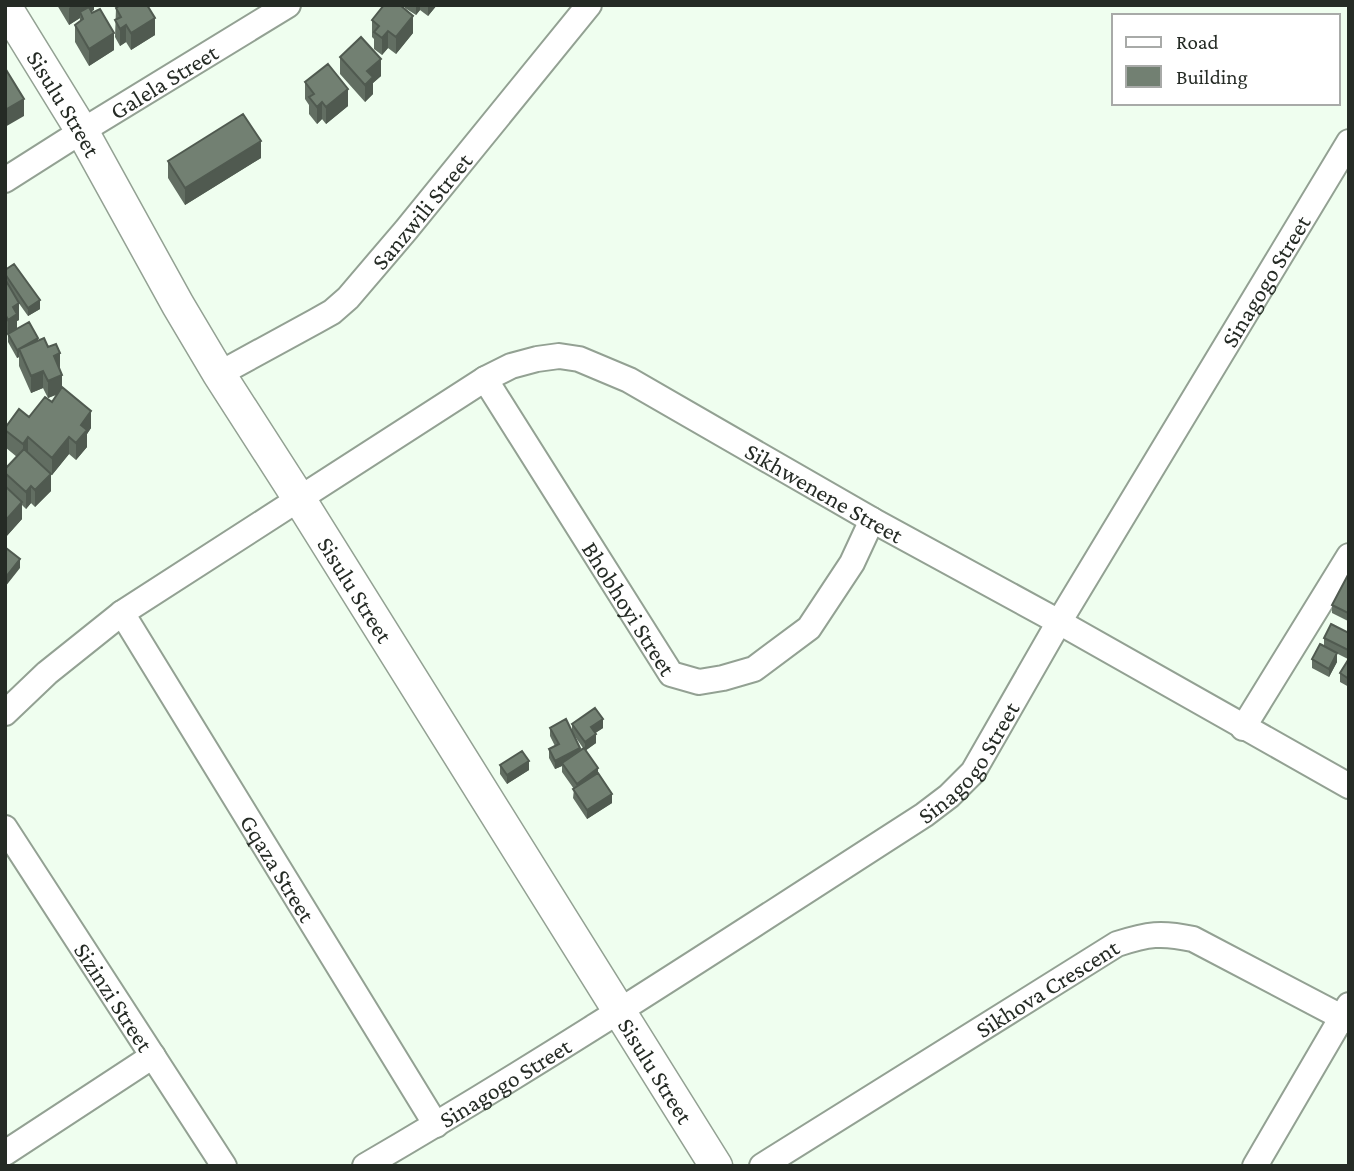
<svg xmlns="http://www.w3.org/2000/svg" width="1354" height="1171" viewBox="0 0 1354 1171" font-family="'Crimson Pro',serif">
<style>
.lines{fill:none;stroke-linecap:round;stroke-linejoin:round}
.minor-casing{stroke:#93a193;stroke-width:28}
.tertiary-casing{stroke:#93a193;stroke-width:35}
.minor{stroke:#fff;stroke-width:24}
.tertiary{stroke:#fff;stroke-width:32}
.wall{fill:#626e62;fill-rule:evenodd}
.shaded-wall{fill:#505a50}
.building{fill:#728072;stroke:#505a50;stroke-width:2}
.labels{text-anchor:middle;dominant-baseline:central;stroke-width:7;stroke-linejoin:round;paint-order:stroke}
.street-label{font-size:24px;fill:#252b25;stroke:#fff}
</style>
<rect width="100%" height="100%" fill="#effeef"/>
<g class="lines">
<defs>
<g id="minor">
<path id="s1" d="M 5,180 L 82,131 L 288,5"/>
<path id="s2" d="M 219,374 L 316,321 L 332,312 L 348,298 L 406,230 L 589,5"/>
<path id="s3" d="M 485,379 L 671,674 L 699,682 L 723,678 L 754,669 L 809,628 L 852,563 L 872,520"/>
<path id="s4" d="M 122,613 L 436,1125"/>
<path id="s5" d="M 5,713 L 47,673 L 122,613 L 485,379 L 511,366 L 537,359 L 559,356 L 579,359 L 629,380 L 872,520 L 1059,622 L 1349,786"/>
<path d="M 1243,728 L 1349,556"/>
<path id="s6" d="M 5,828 L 224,1166"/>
<path d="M 5,1153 L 153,1056"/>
<path id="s7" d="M 365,1166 C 556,1055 739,934 924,815 L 949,796 L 973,772 L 1059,622 L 1349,142"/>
<path id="s8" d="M 762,1166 L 1117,944 C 1148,934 1161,932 1193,939 L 1349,1021"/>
<path d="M 1255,1166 L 1349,1005"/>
</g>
<g id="tertiary">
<path id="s9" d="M 5,6 L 82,131 L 178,305 L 219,374 L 300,500 L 716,1166"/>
</g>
</defs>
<!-- minor casing -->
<use href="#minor" class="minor-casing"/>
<!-- tertiary casing -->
<use href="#tertiary" class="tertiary-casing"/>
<!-- minor -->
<use href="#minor" class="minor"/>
<!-- tertiary -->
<use href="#tertiary" class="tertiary"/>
</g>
<!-- wall -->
<path class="wall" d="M 57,5 L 94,5 L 94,10 L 91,11 L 114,50 L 89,66 L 75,42 L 75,25 L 80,22 L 80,18 L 69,25 Z
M 405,5 L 437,5 L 428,16 L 420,10 L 416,15 L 405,8 Z
M 116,8 L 155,35 L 131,50 L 126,42 L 120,46 L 115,37 Z
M 372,20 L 413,33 L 396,54 L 388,48 L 382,55 L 374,49 L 374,39 L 372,37 Z
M 340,57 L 381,76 L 373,83 L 373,94 L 365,102 L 340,74 Z
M 305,82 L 348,106 L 326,124 L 322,119 L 317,124 L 309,114 L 309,105 L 305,99 Z
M 261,158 L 185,205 L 168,178 L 168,161 Z
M 5,270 L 40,309 L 28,316 L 18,302 L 19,320 L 17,321 L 17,329 L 48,347 L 60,370 L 62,387 L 91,428 L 87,434 L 87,447 L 76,460 L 69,454 L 52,475 L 51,474 L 51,491 L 35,507 L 31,503 L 26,509 L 22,505 L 22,519 L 5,538 L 5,469 L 17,457 L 5,447 L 5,428 L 29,417 L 52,402 L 56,395 L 48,398 L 43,388 L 31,393 L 19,366 L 19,357 L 17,358 L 8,342 L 8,335 L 5,331 Z
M 1349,573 L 1348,621 L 1332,613 L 1332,605 Z
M 1349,633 L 1348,659 L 1336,653 L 1337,662 L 1329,677 L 1312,668 L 1312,659 L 1324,646 L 1324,638 Z
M 1349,661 L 1349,687 L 1340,682 L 1340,673 Z
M 572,724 L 603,728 L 595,733 L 596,743 L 586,750 L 612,803 L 587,819 L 573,798 L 574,789 L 562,772 L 562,766 L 555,769 L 549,758 L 549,749 L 555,746 L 550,736 L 550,728 L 572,732 ZM 574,735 L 583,748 L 580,750 Z
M 500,765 L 529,770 L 507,784 L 500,774 Z"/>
<!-- shaded-wall -->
<path class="shaded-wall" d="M 73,5 L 94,5 L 94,10 L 82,17 L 80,12 L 80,18 L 69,25 L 69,8 Z
M 416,5 L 420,5 L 420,10 L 416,15 Z
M 428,5 L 437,5 L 428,16 Z
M 413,16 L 413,33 L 396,54 L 396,37 Z
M 155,18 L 155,35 L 131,50 L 131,33 Z
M 126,25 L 126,42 L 120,46 L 120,29 Z
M 388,31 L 388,48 L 382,55 L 382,38 Z
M 114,33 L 114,50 L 89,66 L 89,49 Z
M 381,59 L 381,76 L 373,83 L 373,94 L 365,102 L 365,85 L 367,71 Z
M 348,89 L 348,106 L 326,124 L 326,107 Z
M 24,99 L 24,116 L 5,127 L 5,110 Z
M 322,102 L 322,119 L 317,124 L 317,107 Z
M 261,141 L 261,158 L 185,205 L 185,188 Z
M 40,300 L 40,309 L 28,316 L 28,308 Z
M 19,303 L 19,320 L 17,321 L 17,331 L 8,337 L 8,320 L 13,307 Z
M 38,338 L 38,347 L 19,349 L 19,357 L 17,358 L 17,350 Z
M 60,353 L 60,370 L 54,356 Z
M 43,371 L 43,388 L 31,393 L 31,376 Z
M 62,375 L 62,392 L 48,398 L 48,381 Z
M 91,411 L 91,428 L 87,434 L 87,447 L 76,460 L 76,443 L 81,425 Z
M 28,437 L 28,454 L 23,461 L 23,444 Z
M 69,437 L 69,454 L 52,475 L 52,458 Z
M 51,474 L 51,491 L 35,507 L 35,490 Z
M 31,486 L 31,503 L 26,509 L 26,492 Z
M 22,502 L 22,519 L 5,538 L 5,521 Z
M 20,559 L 20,568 L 5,587 L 5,578 Z
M 1337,653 L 1337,662 L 1329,677 L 1329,669 Z
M 603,719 L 603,728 L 591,736 L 591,727 Z
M 596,734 L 596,743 L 585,751 L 585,742 Z
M 580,748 L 580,756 L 562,763 L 562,766 L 555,769 L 555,761 Z
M 529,761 L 529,770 L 507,784 L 507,775 Z
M 598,768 L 598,777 L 577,792 L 577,784 Z
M 612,794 L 612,803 L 587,819 L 587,810 Z"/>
<!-- building -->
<path class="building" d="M 120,5 L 147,5 L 155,18 L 131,33 L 126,25 L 120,29 L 115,20 L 121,17 L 116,8 Z
M 384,5 L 400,5 L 413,16 L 396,37 L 388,31 L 382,38 L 374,32 L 379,26 L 372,20 Z
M 89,7 L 92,13 L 100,9 L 114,33 L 89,49 L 75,25 L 83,19 L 80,12 Z
M 361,37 L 381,59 L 367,71 L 373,77 L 365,85 L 340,57 Z
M 328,64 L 348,89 L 326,107 L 322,102 L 317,107 L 309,97 L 314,94 L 305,82 Z
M 5,68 L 24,99 L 5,110 Z
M 243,114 L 261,141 L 185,188 L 168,161 Z
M 14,264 L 40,300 L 28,308 L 5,274 L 5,270 Z
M 5,279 L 19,303 L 13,307 L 17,314 L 8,320 L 5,314 Z
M 29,322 L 38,338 L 17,350 L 8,334 Z
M 44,338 L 48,347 L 56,344 L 60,353 L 54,356 L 62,375 L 48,381 L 43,371 L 31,376 L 19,349 Z
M 62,387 L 91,411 L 81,425 L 87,430 L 76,443 L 69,437 L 52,458 L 28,437 L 23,444 L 5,430 L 5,428 L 19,409 L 29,417 L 45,397 L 52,402 Z
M 24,449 L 51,474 L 35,490 L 31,486 L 26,492 L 5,473 L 5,469 Z
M 5,486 L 22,502 L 5,521 Z
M 6,548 L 20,559 L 5,578 L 5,549 Z
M 1349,573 L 1349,611 L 1348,613 L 1332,605 Z
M 1331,624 L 1349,633 L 1348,650 L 1324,638 Z
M 1320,644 L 1337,653 L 1329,669 L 1312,659 Z
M 1348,660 L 1349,661 L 1349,679 L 1340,673 Z
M 595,708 L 603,719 L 591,727 L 596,734 L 585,742 L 572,724 Z
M 566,719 L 580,748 L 555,761 L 549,749 L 559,744 L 550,728 Z
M 584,748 L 598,768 L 577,784 L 562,763 Z
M 522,751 L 529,761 L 507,775 L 500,765 Z
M 598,773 L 612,794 L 587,810 L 573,789 Z"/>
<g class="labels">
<!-- street labels -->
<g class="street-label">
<text stroke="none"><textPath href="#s1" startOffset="187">Galela Street</textPath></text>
<text stroke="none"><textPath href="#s9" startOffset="114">Sisulu Street</textPath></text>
<text stroke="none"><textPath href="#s2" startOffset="264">Sanzwili Street</textPath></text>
<text stroke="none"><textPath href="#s7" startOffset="1297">Sinagogo Street</textPath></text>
<text stroke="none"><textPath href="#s5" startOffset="964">Sikhwenene Street</textPath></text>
<text stroke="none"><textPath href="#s9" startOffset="681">Sisulu Street</textPath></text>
<text stroke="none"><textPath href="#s3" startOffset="271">Bhobhoyi Street</textPath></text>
<text stroke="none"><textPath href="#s7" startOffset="730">Sinagogo Street</textPath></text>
<text stroke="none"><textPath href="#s4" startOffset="299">Gqaza Street</textPath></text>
<text stroke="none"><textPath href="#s8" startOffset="336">Sikhova Crescent</textPath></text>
<text stroke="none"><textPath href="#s6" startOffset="201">Sizinzi Street</textPath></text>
<text stroke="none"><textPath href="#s9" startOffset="1248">Sisulu Street</textPath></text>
<text stroke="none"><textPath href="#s7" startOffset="163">Sinagogo Street</textPath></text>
</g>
</g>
<!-- border -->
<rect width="1354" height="1171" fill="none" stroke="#252b25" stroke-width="14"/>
<!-- legend -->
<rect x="1112" y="14" width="228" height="91" fill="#ffffff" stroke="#a8aaa8" stroke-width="2"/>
<rect x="1126" y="37" width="35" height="10" fill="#ffffff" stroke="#a8aaa8" stroke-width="2"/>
<text x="1176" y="49" font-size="21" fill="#252b25">Road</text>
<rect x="1126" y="66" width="35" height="21" fill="#728072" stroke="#a8aaa8" stroke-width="2"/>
<text x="1176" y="84" font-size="21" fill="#252b25">Building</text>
</svg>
